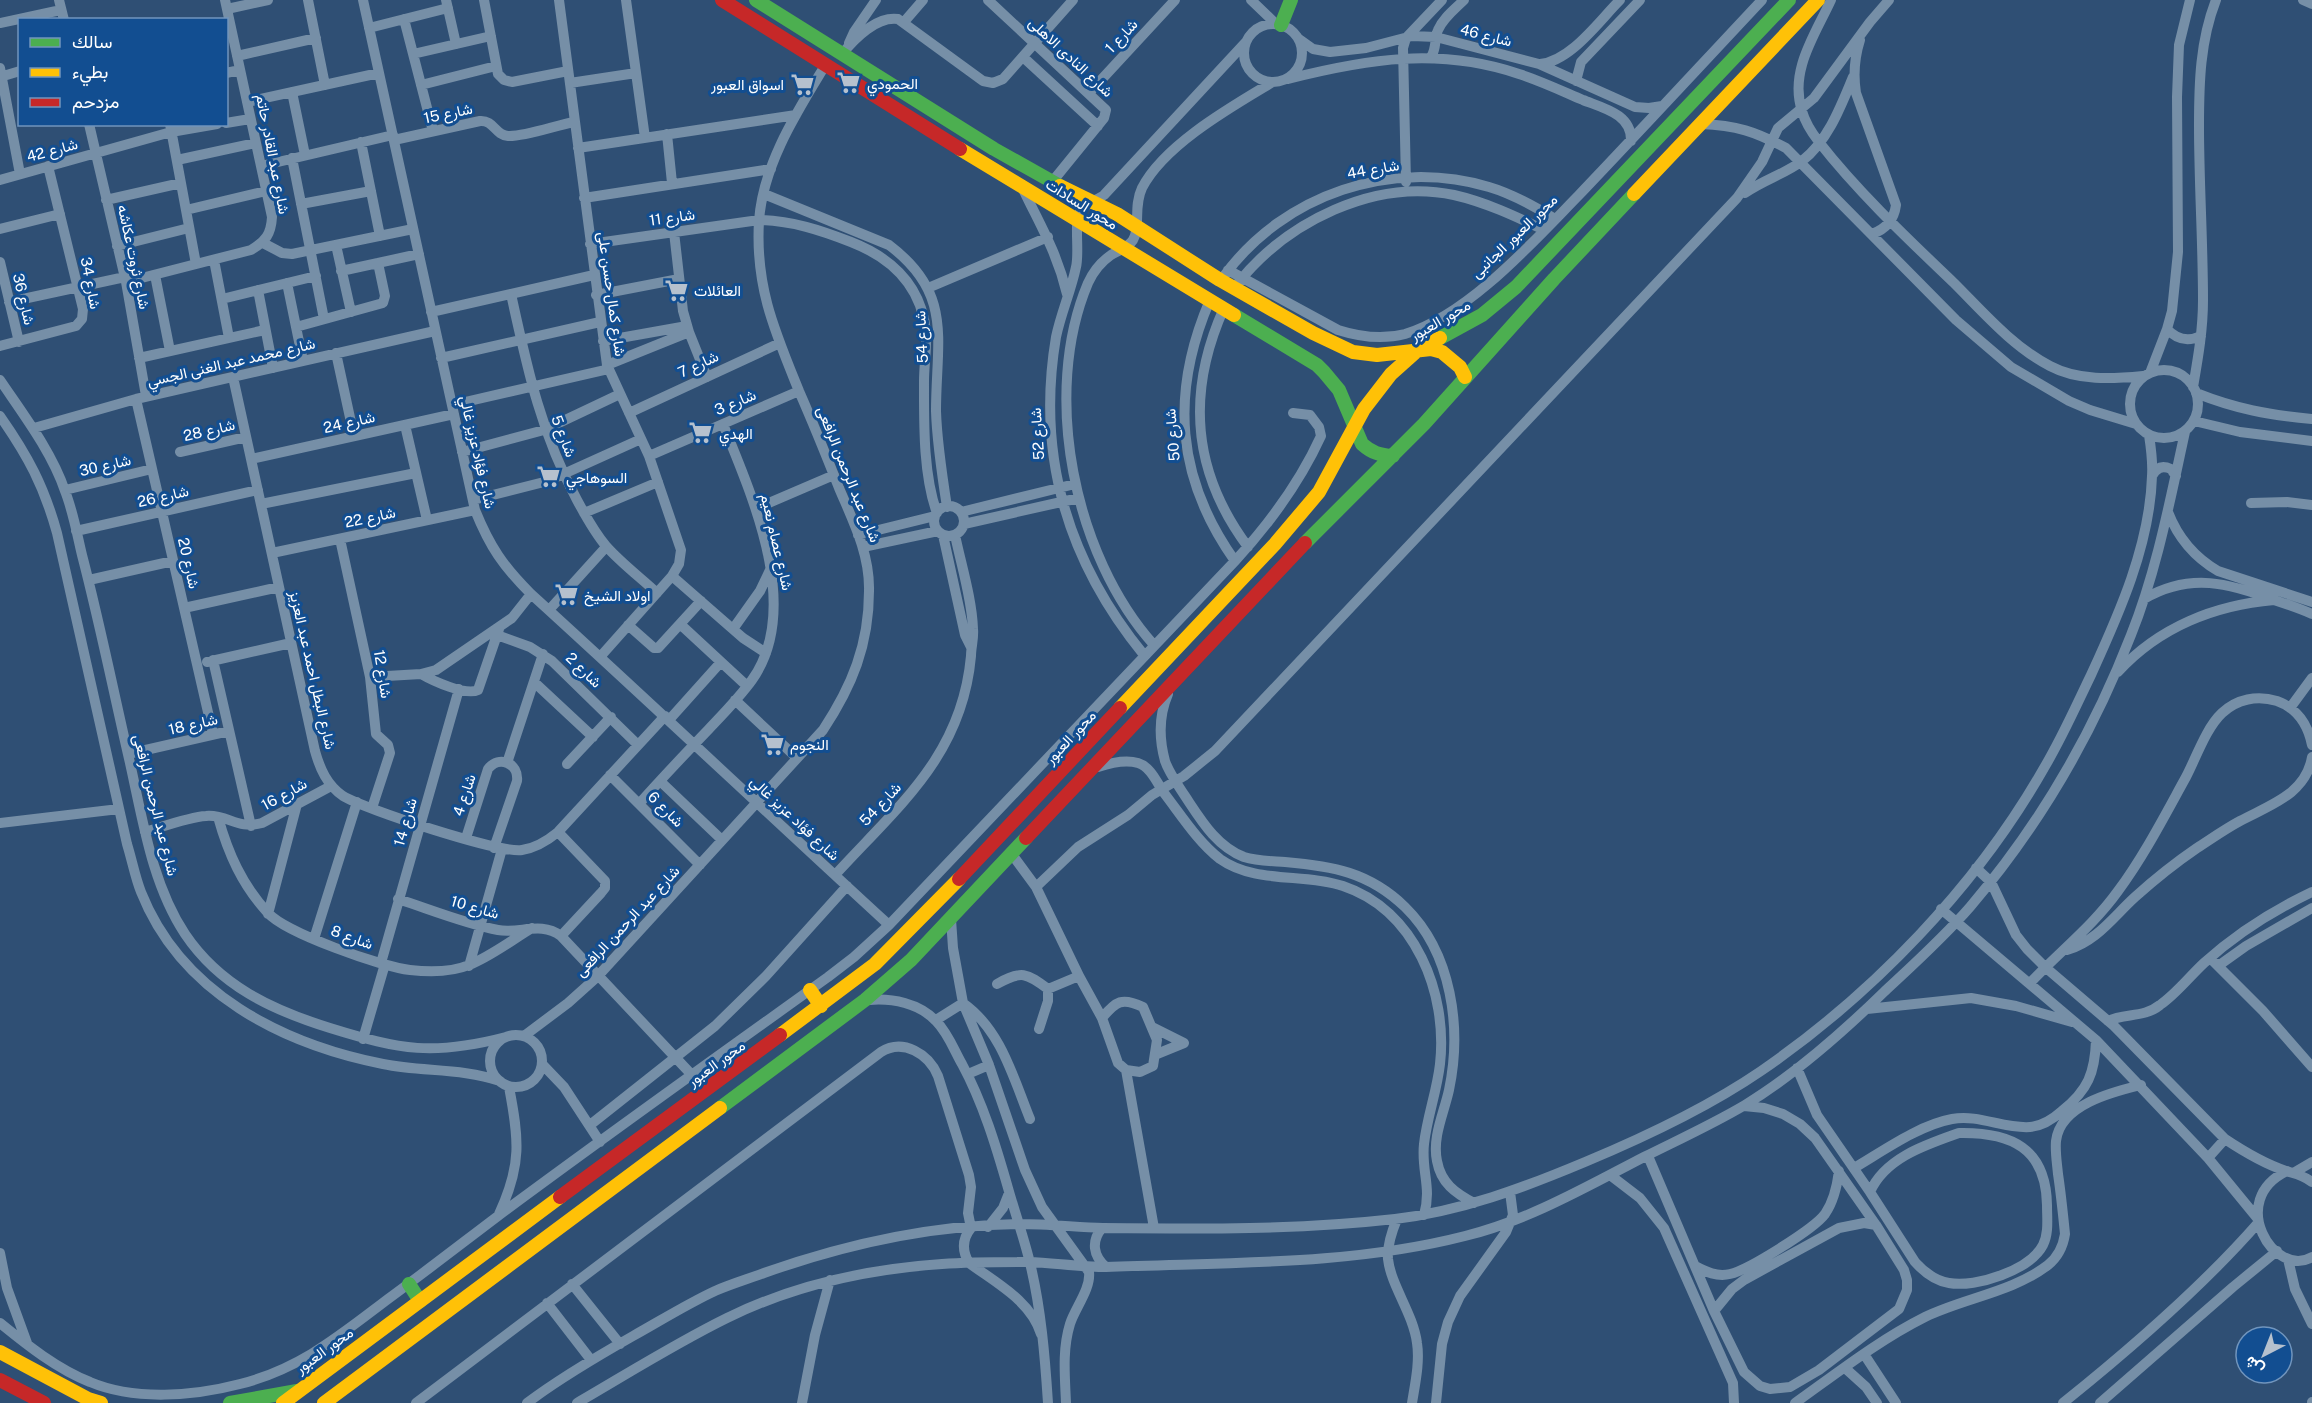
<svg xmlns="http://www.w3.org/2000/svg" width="2312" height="1403" viewBox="0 0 2312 1403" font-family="'Public Sans',Vazirmatn,sans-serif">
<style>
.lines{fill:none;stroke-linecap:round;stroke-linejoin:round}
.street{stroke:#768fa7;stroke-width:10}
.fast{stroke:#4caf50;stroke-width:14}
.slow{stroke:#ffc107;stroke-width:14}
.jam{stroke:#c62828;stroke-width:14}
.labels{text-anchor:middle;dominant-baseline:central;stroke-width:6;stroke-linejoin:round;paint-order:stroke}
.street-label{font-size:15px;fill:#fff;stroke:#124e91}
.poi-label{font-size:15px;fill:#fff;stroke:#124e91;text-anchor:start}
</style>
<rect width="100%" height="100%" fill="#2f4f74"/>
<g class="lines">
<!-- street -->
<path class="street" d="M 59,0 L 64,20
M 308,0 L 325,85
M 363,0 L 475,510 C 490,547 503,566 531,594 C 651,703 769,815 889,925
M 446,0 L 456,44
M 484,0 L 498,74 L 504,80 L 512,82 L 568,71
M 559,0 L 607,365 L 649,456 L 681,550 L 679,564 L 672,576 L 600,657
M 626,0 L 645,138
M 988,0 L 1106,110 L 1104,118 L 1052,182
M 1251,0 L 1275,23
M 1831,0 C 1815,35 1789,71 1802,111 C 1805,122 1812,133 1819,142 C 1858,192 1908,239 1954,283 C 1983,312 2013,347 2050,366 C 2078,381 2112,379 2143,376
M 2303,0 L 2312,4
M 227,9 L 268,0
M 404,19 L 433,131
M 904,22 L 923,0
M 0,23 L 61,10
M1244 53a29 29 0 1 1 58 0a29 29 0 1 1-58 0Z
M 369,28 L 448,8
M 1299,39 L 1313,49 L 1330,52 L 1366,48 L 1412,36 L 1436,37 L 1539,64 L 1635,107 L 1649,108 L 1662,106
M 1860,40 C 1854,59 1853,74 1856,93 L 1896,205 C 1894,220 1886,229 1872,234
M 849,43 L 854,32 L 876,0
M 413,54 L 491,36
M 842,54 C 855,38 877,16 898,19 L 983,81 L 993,83 L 1003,79 L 1073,0
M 237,56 L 316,38
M 1023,57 L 1098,126
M 1431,57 C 1437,48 1434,39 1438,30 C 1443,18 1455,9 1464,0
M 1540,64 C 1571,61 1599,21 1620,0
M 0,68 L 20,174
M 226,73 L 240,70
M 0,77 L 20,71
M 1288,79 C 1367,59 1439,47 1519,74 C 1541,81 1562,91 1583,100 C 1603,108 1632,114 1631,141
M 1576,81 L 1581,62 L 1640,0
M 570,83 L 636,73
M 421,85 L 496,66
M 292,92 L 305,155
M 1089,93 L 1175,0
M 247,102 L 379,73
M 226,123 L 250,119
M 89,124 L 126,282 L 146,396
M 170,124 L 196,264
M 1701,124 C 1736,125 1756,132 1786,148 L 1956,320 L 2011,367 L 2069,401 L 2090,410 L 2136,424
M 667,134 L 672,183
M 394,140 L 480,121 C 494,120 495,135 508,136 C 524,137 557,125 574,122
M 361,142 L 380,236
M 578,148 L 796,115
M 292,158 L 324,319
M 177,160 L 256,143
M 261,166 L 393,135
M 0,180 L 171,132 L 217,124
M 1406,182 L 1403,48 L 1406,38 L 1442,0
M 1022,187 C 1040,225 1057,252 1067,294
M 1745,193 C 1763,180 1785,174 1802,161 C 1828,141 1841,106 1853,77
M 764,194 L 889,245 C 954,294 936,340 936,411 C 937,443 942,475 947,507
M 584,198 L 771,169
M 106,200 L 181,183
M 301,204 L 371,191
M 186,210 L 266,191
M 0,229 L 60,214
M 674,232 L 683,311 L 689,332 L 707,377
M 263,243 L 282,253 L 292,254 L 413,229
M 590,244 L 759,220 C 793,221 820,230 851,242 C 892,258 921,286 926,331 C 927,348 924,365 924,381 C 924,422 923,475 937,513
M 336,245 L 351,312
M 117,246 L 189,228
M 214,260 L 229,338
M 0,262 L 19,342
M 1228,270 L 1338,330 C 1360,337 1382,340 1405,334 C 1468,315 1533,242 1578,196 C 1640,131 1701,65 1762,0
M 341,271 L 419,254
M 155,275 L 170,351
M 1224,276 C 1284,194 1392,158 1489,187 C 1513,194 1534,206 1555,219
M 126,282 L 251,250 C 266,241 271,234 272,217 L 225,0
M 287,283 L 303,361
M 1238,283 C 1287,222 1374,178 1454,195 C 1485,202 1515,216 1544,230
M 928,288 L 1048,237
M 258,290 L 273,368
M 511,294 C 527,367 541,434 577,500 C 585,515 595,533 606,546 C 621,563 641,578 657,593
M 596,295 L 679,279
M 222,299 L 316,276
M 1210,300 C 1170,393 1176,478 1235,561
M 9,302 L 125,277
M 1224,308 C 1186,393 1192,472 1248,547
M 431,312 L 594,275
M 296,327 L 383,303 L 385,296 L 378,263
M 2167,329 C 2177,340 2188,342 2201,336
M 603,341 L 687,326
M 0,346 L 76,326 L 82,319 L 83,309 L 48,166
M 336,353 L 354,436
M 139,358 L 265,330
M 441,358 L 600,322
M 607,365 L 689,332
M2130 404a34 34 0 1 1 68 0a34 34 0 1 1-68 0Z
M 2150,373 L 2167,329 L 2172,311 L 2178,252 L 2177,97 L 2179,45 L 2190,0
M 233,377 L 315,751 C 320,769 327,785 343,796 C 364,809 501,854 522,850 C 536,848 547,841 558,832 L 665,716
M 0,380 C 23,414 52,452 65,491 C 73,511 77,534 82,555 C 100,624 114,694 130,763 C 143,821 152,884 185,934 C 220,986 272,1010 330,1028 C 401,1050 433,1056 506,1037
M 2193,387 C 2198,358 2203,330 2203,300 C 2203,242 2199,184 2199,126 C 2199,83 2200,41 2216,0
M 2196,393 C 2236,409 2269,415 2312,419
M 136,399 L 213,734
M 452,405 L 609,369
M 629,413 L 780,343
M 0,416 C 28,456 44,486 57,533 L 127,844 C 132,860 135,877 141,892 C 181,993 282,1044 383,1064 C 422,1072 462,1068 500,1081
M 2194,421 L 2240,432 L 2312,441
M 405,425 L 427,520
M 34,428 L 136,399 L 435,331
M 180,452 L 246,437
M 462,452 L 544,430 L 620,394
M 649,456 L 799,391
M 251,459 L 454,414
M 2152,476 C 2156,468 2162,465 2171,469 L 2176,476
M 65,490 L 152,469
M 473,500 L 548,481 L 641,439
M 2251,503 L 2287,502 L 2312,505
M 261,504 L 416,473
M934 521a15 15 0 1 1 30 0a15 15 0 1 1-30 0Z
M 757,508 L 834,475
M 961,512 L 1075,484
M 2168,512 C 2178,538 2194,557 2218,571 L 2312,602
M 584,513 L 658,482
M 964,524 L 1079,498
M 76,531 L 258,490
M 858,535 L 935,516
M 943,535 L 965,635 L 971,647
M 340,539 L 370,677 L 376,734 L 388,745 L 390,753 L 372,808
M 863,547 L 938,531
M 272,553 L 475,510
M 672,576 L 743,638 L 766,653
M 89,580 L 173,561
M 2144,599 C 2190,572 2229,583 2277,601 C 2289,605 2301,609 2312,614
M 184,608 L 279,587
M 549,610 L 606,547
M 680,624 L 747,686
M 628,625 L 654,648 L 658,648 L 701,601
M 733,629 L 760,591 L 770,570
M 497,635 L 530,647 L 552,661 L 638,745
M 1154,645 C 1074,556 1041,394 1088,283 C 1093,272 1101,262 1111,255 C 1119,250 1128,248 1133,240 C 1141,227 1133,207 1142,188 C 1164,145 1231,107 1271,83
M 1144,655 C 1068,562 1036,456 1056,337 C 1061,313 1071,291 1076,267 C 1080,251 1073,219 1081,210 C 1087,203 1097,200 1104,195 L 1246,42
M 213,660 L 251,826
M 207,662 L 291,643
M 2118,672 C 2159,627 2215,605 2274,600
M 421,674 C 433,681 466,696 478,690 L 499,629
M 370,677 L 421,674 L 436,670 L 512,618 L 531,594
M 534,682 L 593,737
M 1168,694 C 1159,715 1159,739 1165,761 C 1169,773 1178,785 1185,796 C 1201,820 1216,846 1244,857 C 1257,861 1271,861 1285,862 C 1332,866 1369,872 1405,907 C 1452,953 1462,1028 1449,1090 C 1444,1113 1432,1137 1437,1161 C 1441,1183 1455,1193 1474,1203
M 735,700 L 797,758
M 2290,708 L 2312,678
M 669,720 L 721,662
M 128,754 L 229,731
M 507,763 L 543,654
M 567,764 L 611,717
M 1098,767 C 1110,763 1125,759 1138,763 C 1151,767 1157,783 1164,793 C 1181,815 1198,842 1220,859 C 1255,884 1304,873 1343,886 C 1415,910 1448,993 1440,1064 C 1437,1091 1427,1117 1424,1144 C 1421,1171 1432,1187 1424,1215
M 610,775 L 700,865
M 660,781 L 722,840
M 639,804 C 661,779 684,755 707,731 C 723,714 739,698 752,680 C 803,608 752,496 723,424
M 218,817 C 228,853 242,885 268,913 C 286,933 382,967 410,970 C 428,972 452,972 469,965 C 490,957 512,940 532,928
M 0,823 L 119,809
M 145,832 C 162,827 189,817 206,816 C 228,814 237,830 262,823 L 331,786
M 558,832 L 605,881 L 605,888 L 601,893 L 561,936
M 466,838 L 488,769 C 499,755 519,763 517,781 L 494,848
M 1011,853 L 1036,887 L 1079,976 L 1048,989 L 1048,1001 L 1039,1029
M 1976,868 L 1991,882 L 2016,935 L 2027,949 L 2045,967 L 2114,1026 L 2225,1139 C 2243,1151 2265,1164 2286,1171 C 2296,1174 2303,1175 2312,1182
M 835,875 C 898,806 962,756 971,656 C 971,647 974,638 973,629 C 972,599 961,564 955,535
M 1036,887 L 1078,847 L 1128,815 L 1152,795 L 1184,776 L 1215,751 L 1737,198 L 1762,162 L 1778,128 L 1814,98 L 1870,22 L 1889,0
M 398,899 C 429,909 466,924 498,930 C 520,934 541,921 561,936 L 691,1074
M 1941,909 L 2096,1040 L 2208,1158 L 2258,1219
M 268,914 L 297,804
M 951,919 L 953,948 L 963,1003 L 989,1065 L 1025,1170 L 1042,1207 L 1089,1272 C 1091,1289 1075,1308 1070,1324 C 1062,1350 1065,1377 1066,1403
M 314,939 L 357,802
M 2067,950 C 2097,941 2113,917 2135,897 C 2155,879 2175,863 2197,848 C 2211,839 2225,829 2240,821 C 2270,805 2306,794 2312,757
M 2210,958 L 2263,1011 L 2312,1067
M 381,963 L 459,689
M 469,966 L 502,849
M 2218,966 L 2246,946 L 2312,908
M 1079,976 L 1102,1018 L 1118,1063 L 1126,1070 L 1140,1072 L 1153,1066 L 1157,1040 L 1143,1007 C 1122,997 1116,1001 1102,1018
M 2030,983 C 2059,952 2093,926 2118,891 C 2144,856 2165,815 2186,777 C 2196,758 2206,728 2222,713 C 2237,699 2257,695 2277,701 C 2297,708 2308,725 2312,745
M 997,984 C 1021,970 1027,973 1048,989
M 869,1000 C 892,998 919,1003 936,1021 C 948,1033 954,1050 962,1064 C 983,1103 996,1146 1008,1188 C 1015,1213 1024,1238 1030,1263 C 1041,1308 1045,1357 1048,1403
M 1867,1009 L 1971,998 L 2016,1006 L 2072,1022
M 936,1020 L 963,1003 C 1001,1030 1013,1077 1030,1119
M 2108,1021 C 2125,1013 2144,1018 2160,1005 C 2176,994 2189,977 2204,963 C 2236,934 2272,911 2312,892
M 1152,1027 L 1184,1043 L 1157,1054
M490 1061a26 26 0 1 1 52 0a26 26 0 1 1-52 0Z
M 524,1036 L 568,1003 L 597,977 L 823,730 C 852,686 869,645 869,591 C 870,554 853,521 839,488 C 826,455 813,423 799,391 C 775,332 755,287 759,221 C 763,164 797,112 826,64
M 363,1039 L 385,964
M 542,1064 L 564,1087 L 600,1142
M 1797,1068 L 1817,1115 L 1870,1192
M 1126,1070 L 1154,1228
M 968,1074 L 989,1065
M 590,1125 L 715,1026 L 766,976 L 847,886
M 1959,1133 C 2011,1132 2046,1148 2047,1205 C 2047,1219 2049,1233 2043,1245 C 2030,1270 1976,1288 1949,1283 C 1935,1281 1925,1273 1915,1262 L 1870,1192 C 1885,1158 1925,1145 1959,1133 Z
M 1648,1156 L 1714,1311 L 1744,1372 L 1760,1386 L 1770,1389 L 1790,1387 L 1819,1370 L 1899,1309 L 1907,1290 L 1907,1280 L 1904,1270 L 1876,1225 L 1815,1138 L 1800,1124 L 1783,1114 L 1764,1108 L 1744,1106
M 2208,1158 L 2225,1139
M 1854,1168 C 1883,1151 1919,1125 1952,1119 C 1979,1114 2004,1129 2030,1127 C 2042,1126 2053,1119 2062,1111 C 2088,1090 2095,1073 2096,1040
M 2287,1171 C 2226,1200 2274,1279 2312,1257
M 2295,1172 L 2312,1162
M 1610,1175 L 1640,1198 L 1664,1228 L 1733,1383 L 1734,1403
M 499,1214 C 522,1165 519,1139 509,1087
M 1397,1219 C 1392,1231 1387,1246 1388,1259 C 1391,1286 1413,1313 1417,1343 C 1420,1362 1415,1384 1412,1403
M 988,1227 L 1003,1208 L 1009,1193
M 1102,1228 C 1091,1241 1093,1256 1106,1267
M 0,1253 L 7,1288 L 27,1343
M 2288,1259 L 2295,1289 L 2312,1324
M 1695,1266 C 1706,1272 1717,1277 1730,1274 C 1748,1270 1814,1229 1825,1214 C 1834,1201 1837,1187 1839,1171
M 572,1284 L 620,1344
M 547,1303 L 591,1360
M 1714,1311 L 1732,1289 L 1744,1280 L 1839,1228 L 1864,1223 L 1876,1225
M 0,1323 C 27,1345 57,1369 90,1382 C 135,1401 194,1396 240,1384 C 300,1369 339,1336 388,1299 C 425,1272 461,1244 498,1216 C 607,1135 718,1056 828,977 L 854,957 L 889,925 L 1235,561 C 1270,523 1299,484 1321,436 L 1319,427 L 1310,415 L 1293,413
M 1864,1354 L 1896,1403
M 1845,1368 L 1866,1387 L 1877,1403
M 416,1403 L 881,1052 C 903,1038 929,1054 938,1076 L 969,1175 L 971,1187 L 968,1213 L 971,1228 C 962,1239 962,1251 969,1263 C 996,1283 1031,1301 1041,1334
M 527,1403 C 560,1378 596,1357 633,1336 C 660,1321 687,1304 715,1291 C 731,1284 748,1279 764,1273 C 846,1244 932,1225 1020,1224 C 1047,1224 1075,1227 1103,1228 C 1201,1229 1298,1230 1395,1219 C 1462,1211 1523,1188 1585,1162 C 1645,1137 1707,1108 1761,1071 C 1873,994 1977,886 2044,768 C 2062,738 2076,706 2091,675 C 2119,614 2150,545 2152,476 C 2153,462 2151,448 2149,435
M 577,1403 C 627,1374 676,1343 727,1318 C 794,1285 869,1269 942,1264 C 971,1262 1000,1262 1029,1262 C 1054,1263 1080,1267 1106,1267 C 1226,1262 1348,1266 1465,1236 C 1527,1221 1588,1186 1644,1157 C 1678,1140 1713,1124 1745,1105 C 1796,1074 1842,1033 1885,991 C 1914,964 1944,937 1970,907 C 2039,826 2093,733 2131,635 C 2157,570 2170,500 2185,432
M 802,1403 L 815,1335 L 830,1280
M 1436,1403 L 1442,1344 L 1448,1322 L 1460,1296 L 1506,1232 L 1513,1215 L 1510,1192
M 1795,1403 C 1837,1373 1879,1340 1925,1317 C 1964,1298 2013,1292 2048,1265 C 2058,1257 2063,1247 2065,1234 C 2063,1214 2061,1194 2058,1174 C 2057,1163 2055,1152 2056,1141 C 2060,1105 2112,1092 2141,1085
M 2063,1403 C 2129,1350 2202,1287 2258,1223
M 2100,1403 L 2233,1287 L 2277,1251
M 2312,1403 L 2312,1402"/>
<!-- fast -->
<path class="fast" d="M 756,0 L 994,149 L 1060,186
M 1281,25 L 1291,0
M 1234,315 L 1317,365 L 1324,372 L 1339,390 L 1362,444 C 1372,453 1380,455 1393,456
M 1440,338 L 1482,315 L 1516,287 L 1789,0
M 1305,543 L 1424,424 L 1554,279 L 1634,194
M 720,1108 L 865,1000 L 911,960 L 1026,838
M 409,1284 L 420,1301
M 230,1403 L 297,1391"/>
<!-- slow -->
<path class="slow" d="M 960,149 L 1234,315
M 1060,186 L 1117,214 L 1220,280 L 1313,333 L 1353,352 L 1377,355 L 1431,349 L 1442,352 L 1460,367 L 1465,377
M 1634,194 L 1818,0
M 1120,708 L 1275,544 L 1319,492 L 1364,409 L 1391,374 L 1419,349 L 1440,338
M 810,990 L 821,1006
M 780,1035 L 875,964 L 959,879
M 0,1352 L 88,1399 L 101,1403
M 283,1403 L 560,1197
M 324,1403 L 720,1108"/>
<!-- jam -->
<path class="jam" d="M 722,0 L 960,149
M 1026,838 L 1305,543
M 959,879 L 1120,708
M 560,1197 L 780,1035
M 0,1380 L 44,1403"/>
</g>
<!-- icons -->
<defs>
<symbol id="supermarket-bare" viewBox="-9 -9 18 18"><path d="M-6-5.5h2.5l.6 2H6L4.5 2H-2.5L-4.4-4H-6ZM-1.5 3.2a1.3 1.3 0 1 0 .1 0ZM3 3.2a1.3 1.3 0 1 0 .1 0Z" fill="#b6c1ce" stroke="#124e91" stroke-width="2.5" paint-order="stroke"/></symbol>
</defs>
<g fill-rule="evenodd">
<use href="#supermarket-bare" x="832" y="66" width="33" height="33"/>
<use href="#supermarket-bare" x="786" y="68" width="33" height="33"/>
<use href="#supermarket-bare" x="660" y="274" width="33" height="33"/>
<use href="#supermarket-bare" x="684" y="416" width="33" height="33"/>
<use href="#supermarket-bare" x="532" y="460" width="33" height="33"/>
<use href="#supermarket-bare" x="550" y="578" width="33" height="33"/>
<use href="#supermarket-bare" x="756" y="728" width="33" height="33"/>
</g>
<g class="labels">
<!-- street labels -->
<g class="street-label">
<text transform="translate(1486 35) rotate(14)">شارع 46</text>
<text transform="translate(1121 36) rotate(-47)">شارع 1</text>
<text transform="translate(1071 57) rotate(43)">شارع النادى الاهلى</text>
<text transform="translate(448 113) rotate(-12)">شارع 15</text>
<text transform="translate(52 150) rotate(-15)">شارع 42</text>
<text transform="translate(273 154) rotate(79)">شارع عبد القادر حاتم</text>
<text transform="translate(1373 169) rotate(-10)">شارع 44</text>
<text transform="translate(1082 204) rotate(32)">محور السادات</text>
<text transform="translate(672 217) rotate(-8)">شارع 11</text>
<text transform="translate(1514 236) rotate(-44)">محور العبور الجانبى</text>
<text transform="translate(134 257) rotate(78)">شارع ثروت عكاشه</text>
<text transform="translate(91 283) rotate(79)">شارع 34</text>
<text transform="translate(612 294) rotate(82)">شارع كمال حسن على</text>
<text transform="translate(24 299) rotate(77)">شارع 36</text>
<text transform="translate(1440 320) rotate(-30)">محور العبور</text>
<text transform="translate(921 337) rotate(-93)">شارع 54</text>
<text transform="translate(231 362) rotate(-13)">شارع محمد عبد الغنى الجسي</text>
<text transform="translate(698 364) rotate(-25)">شارع 7</text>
<text transform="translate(735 402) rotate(-23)">شارع 3</text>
<text transform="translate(349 422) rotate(-13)">شارع 24</text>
<text transform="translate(209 430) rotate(-13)">شارع 28</text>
<text transform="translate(1037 434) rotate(-94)">شارع 52</text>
<text transform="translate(1172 435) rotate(-95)">شارع 50</text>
<text transform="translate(564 436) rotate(69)">شارع 5</text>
<text transform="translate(478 452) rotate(77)">شارع فؤاد عزيز غالي</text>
<text transform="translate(105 465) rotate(-13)">شارع 30</text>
<text transform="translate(849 474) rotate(68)">شارع عبد الرحمن الرافعى</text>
<text transform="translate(163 496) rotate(-13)">شارع 26</text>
<text transform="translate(370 517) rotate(-12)">شارع 22</text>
<text transform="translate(777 542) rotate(77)">شارع عصام نعيم</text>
<text transform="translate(189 563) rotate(77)">شارع 20</text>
<text transform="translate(313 670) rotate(77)">شارع البطل احمد عبد العزيز</text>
<text transform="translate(584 670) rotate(44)">شارع 2</text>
<text transform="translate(383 674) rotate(81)">شارع 12</text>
<text transform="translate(193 724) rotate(-13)">شارع 18</text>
<text transform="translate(1070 737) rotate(-47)">محور العبور</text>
<text transform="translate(284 794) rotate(-29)">شارع 16</text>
<text transform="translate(464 795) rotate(-72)">شارع 4</text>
<text transform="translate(880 804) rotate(-47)">شارع 54</text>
<text transform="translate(156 805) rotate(76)">شارع عبد الرحمن الرافعى</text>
<text transform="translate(666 809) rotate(45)">شارع 6</text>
<text transform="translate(795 818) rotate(43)">شارع فؤاد عزيز غالي</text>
<text transform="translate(405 822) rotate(-74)">شارع 14</text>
<text transform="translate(475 907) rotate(16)">شارع 10</text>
<text transform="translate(627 921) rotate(-47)">شارع عبد الرحمن الرافعى</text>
<text transform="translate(352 937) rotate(20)">شارع 8</text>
<text transform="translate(716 1063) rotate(-36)">محور العبور</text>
<text transform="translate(324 1350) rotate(-36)">محور العبور</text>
</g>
<!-- poi labels -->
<g class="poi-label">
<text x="867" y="83">الحمودي</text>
<text x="784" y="84" text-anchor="end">اسواق العبور</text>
<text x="694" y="290">العائلات</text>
<text x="719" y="433">الهدي</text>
<text x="566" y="477">السوهاجي</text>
<text x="584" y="595">اولاد الشيخ</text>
<text x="790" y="744">النجوم</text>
</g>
</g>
<!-- legend -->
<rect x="18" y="18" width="210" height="108" fill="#124e91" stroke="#7195bd" stroke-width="1.5"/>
<rect x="30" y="38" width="30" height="9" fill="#4caf50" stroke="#7195bd" stroke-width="1.5"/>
<text x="72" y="48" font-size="18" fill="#ffffff">سالك</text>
<rect x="30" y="68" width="30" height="9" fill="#ffc107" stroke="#7195bd" stroke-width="1.5"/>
<text x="72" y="78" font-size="18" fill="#ffffff">بطيء</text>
<rect x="30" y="98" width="30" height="9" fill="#c62828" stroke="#7195bd" stroke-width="1.5"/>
<text x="72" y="108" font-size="18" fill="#ffffff">مزدحم</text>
<!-- north arrow -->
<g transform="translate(2264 1355) rotate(222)"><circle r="28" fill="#124e91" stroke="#7195bd" stroke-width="1.5"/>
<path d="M0-4.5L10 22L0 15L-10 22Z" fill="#b6c1ce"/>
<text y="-9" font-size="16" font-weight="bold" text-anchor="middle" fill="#ffffff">ش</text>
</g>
</svg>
